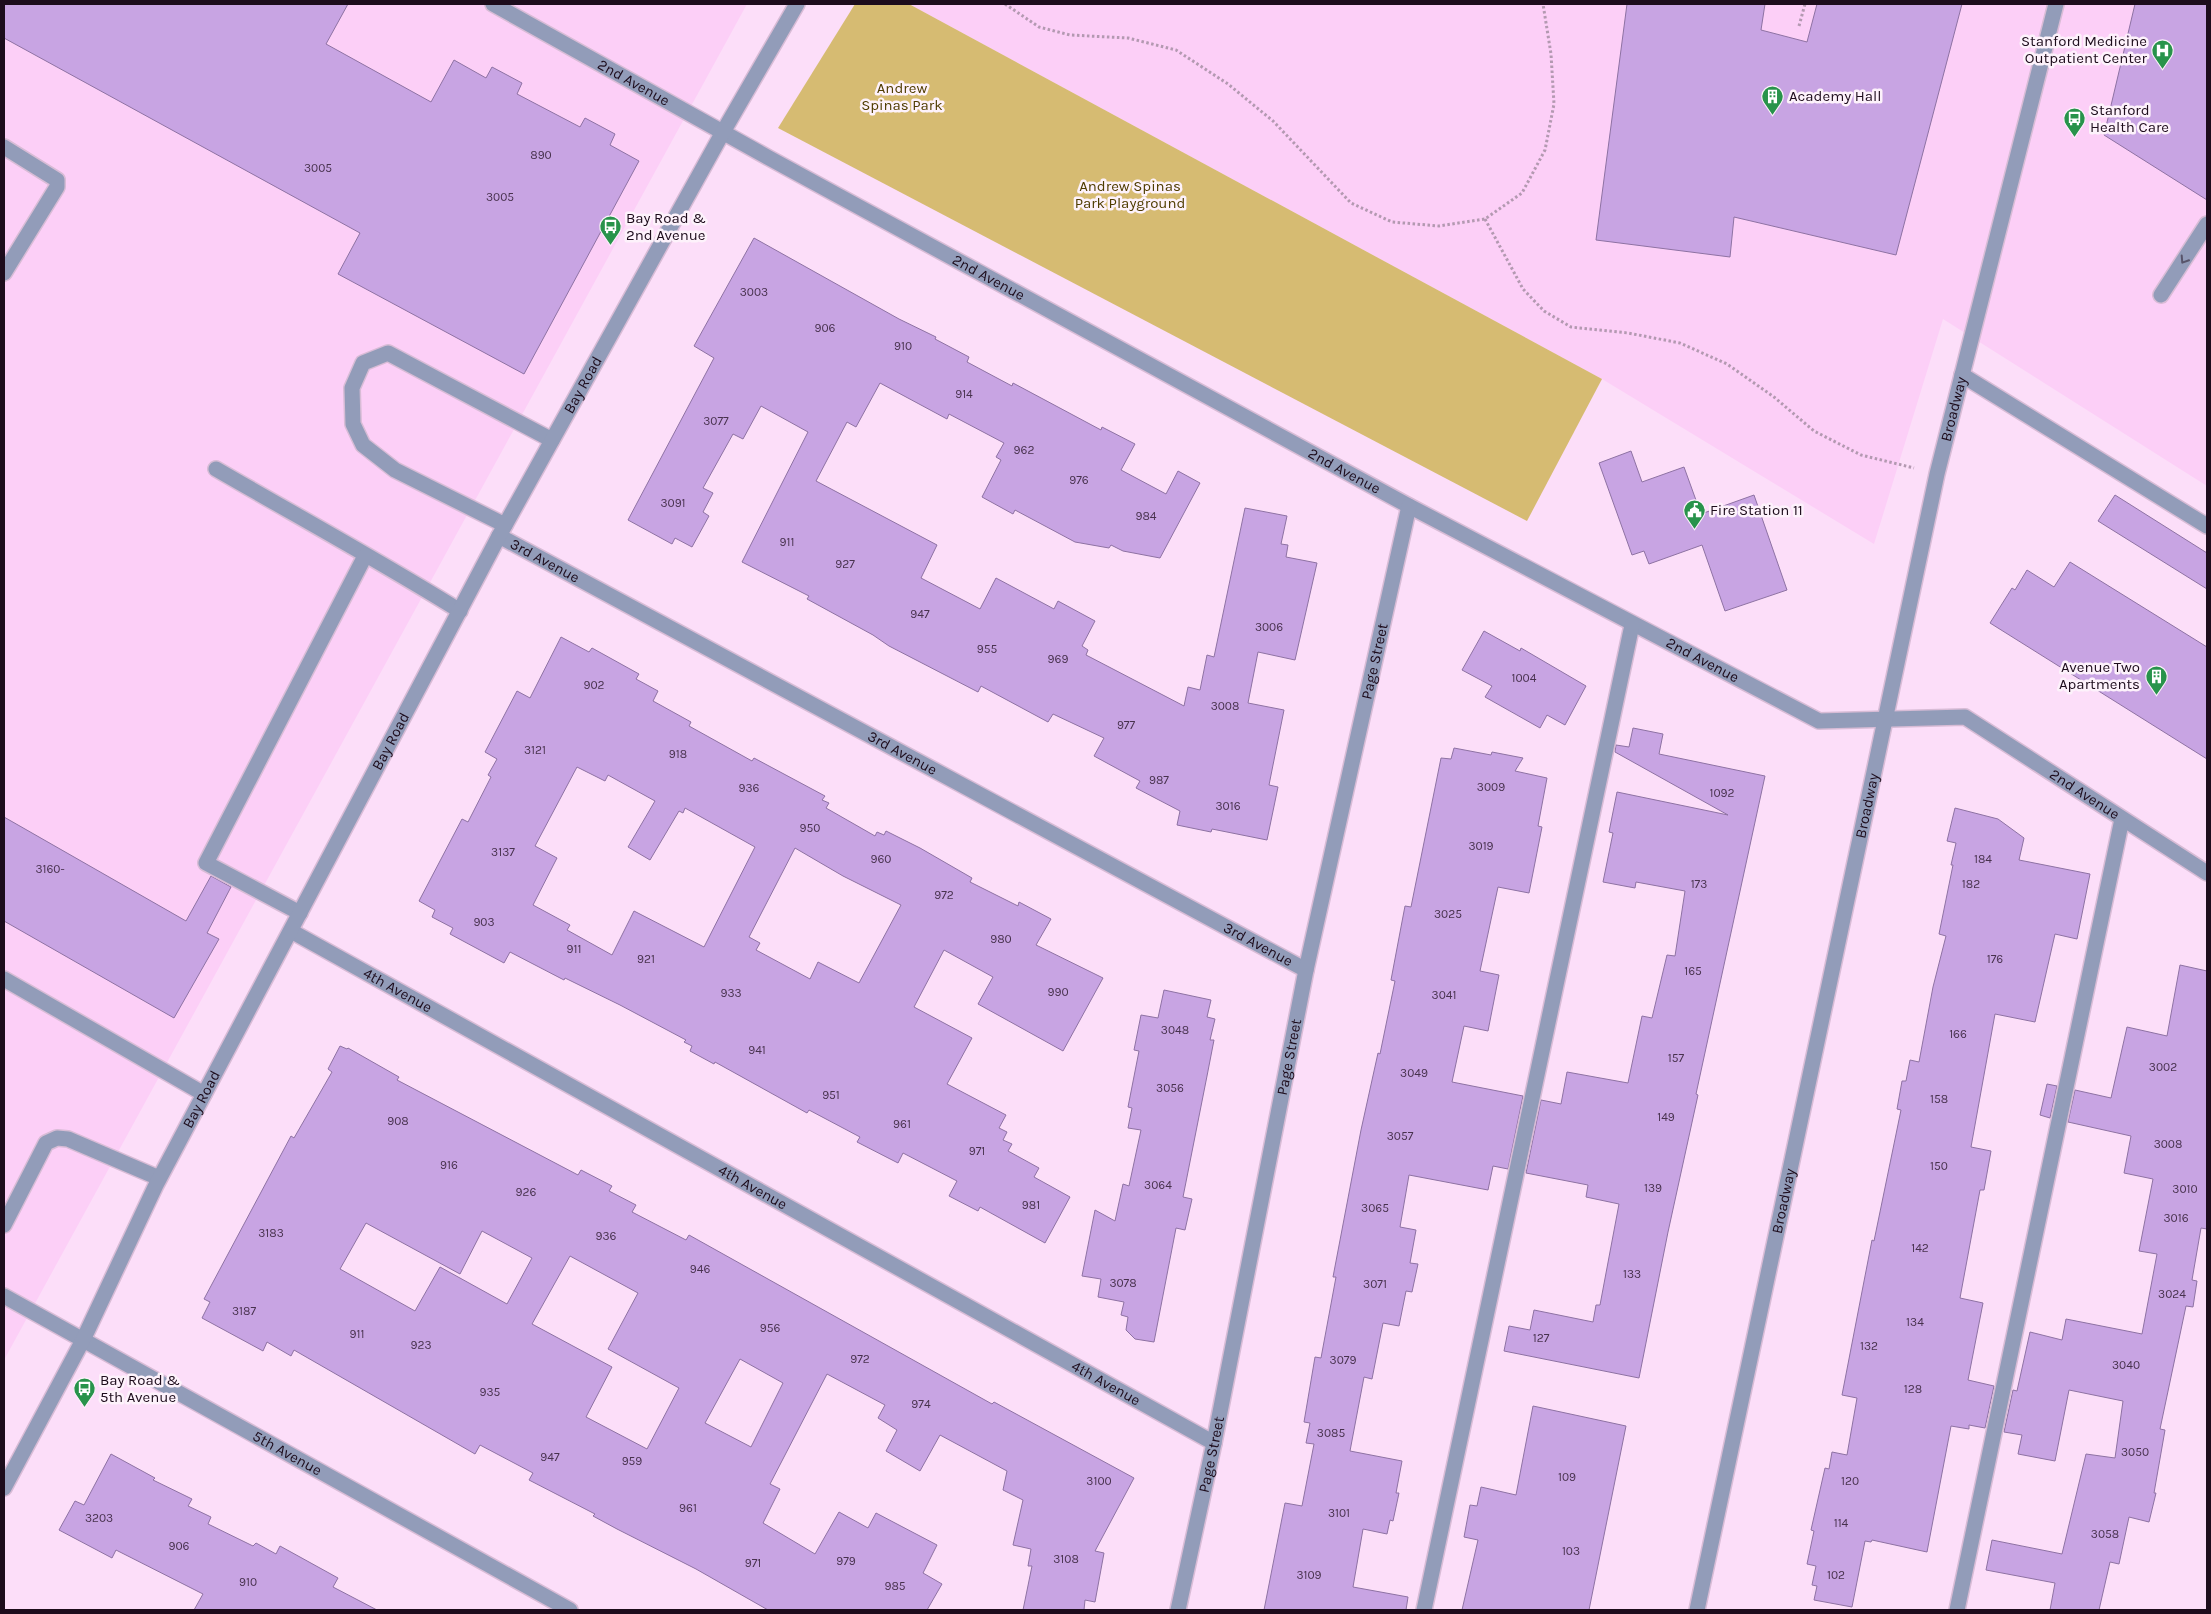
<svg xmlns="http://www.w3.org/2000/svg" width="2211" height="1614" viewBox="0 0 2211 1614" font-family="Karla,sans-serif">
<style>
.built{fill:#fccff7}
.green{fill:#d6bb72}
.building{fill:#c8a4e3;stroke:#8e72a3;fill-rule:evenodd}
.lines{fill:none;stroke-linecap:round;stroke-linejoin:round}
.minor-casing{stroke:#d8bcd6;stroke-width:18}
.path{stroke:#b399b1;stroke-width:3;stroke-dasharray:2.5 2.5;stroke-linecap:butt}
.minor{stroke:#929cb9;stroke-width:15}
.oneway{stroke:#58546a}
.labels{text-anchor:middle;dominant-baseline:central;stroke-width:5;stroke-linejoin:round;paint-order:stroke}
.number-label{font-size:12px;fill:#48324e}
.poi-label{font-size:15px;fill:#1d0c1c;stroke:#fdf2fb;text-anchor:start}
.street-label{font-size:15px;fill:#1d0c1c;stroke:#fdf2fb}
.park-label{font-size:15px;fill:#4f3c00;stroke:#fdf2fb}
</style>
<rect width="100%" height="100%" fill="#fcdef9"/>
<!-- built -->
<path class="built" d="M 4,4 L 747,4 L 4,1360 Z
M 909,4 L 2207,4 L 2207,486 L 1943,319 L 1874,544 L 1602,379 Z"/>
<!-- green -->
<path class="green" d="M 855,4 L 909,4 L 1602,379 L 1527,521 L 778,128 Z"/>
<!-- building -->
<path class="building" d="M 4,4 L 348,4 L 326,44 L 431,102 L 454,60 L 486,78 L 492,67 L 522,83 L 517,94 L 580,127 L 585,118 L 615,134 L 610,145 L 639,161 L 524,374 L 338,274 L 360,233 L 4,38 Z
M 1627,4 L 1765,4 L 1761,30 L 1807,42 L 1817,4 L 1962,4 L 1896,255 L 1734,217 L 1730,257 L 1596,240 Z
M 2135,4 L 2207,4 L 2207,200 L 2104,135 Z
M 754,238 L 899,319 L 936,337 L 935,339 L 969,357 L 967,362 L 1012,386 L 1013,383 L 1101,430 L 1102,427 L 1135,444 L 1121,470 L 1166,494 L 1178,471 L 1200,483 L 1160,558 L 1123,551 L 1111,545 L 1109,548 L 1075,542 L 1015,510 L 1013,514 L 982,497 L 1001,460 L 996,457 L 1004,443 L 949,414 L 947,419 L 880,383 L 856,427 L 847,422 L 816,481 L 937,545 L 921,578 L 980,609 L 996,578 L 1054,609 L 1058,601 L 1095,621 L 1082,646 L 1088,650 L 1086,655 L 1184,706 L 1188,687 L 1200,690 L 1207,655 L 1214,657 L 1245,508 L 1287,516 L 1281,544 L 1288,545 L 1286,557 L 1317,563 L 1295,660 L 1258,652 L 1248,703 L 1284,710 L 1269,785 L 1278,787 L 1267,840 L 1212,829 L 1211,832 L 1177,825 L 1180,811 L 1136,788 L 1140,781 L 1094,756 L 1104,738 L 1053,714 L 1048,722 L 981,686 L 978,692 L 889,646 L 873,635 L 807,599 L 809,596 L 742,562 L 808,432 L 761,406 L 743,439 L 733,434 L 703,488 L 713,493 L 703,512 L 709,516 L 692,547 L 675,538 L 672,544 L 628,520 L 714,358 L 694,346 Z
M 1631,451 L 1642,482 L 1684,467 L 1701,514 L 1754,495 L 1787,590 L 1725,611 L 1702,545 L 1649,564 L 1644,551 L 1632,555 L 1599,463 Z
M 2115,495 L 2207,553 L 2207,589 L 2098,521 Z
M 2070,562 L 2207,647 L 2207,759 L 1990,623 L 2012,588 L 2015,590 L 2027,570 L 2054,587 Z
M 1484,631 L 1520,651 L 1521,648 L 1586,686 L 1565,725 L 1547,715 L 1540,728 L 1485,697 L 1492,686 L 1462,670 Z
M 561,637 L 589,652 L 592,648 L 639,674 L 636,679 L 658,691 L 653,701 L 691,722 L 689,726 L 752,761 L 754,758 L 825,796 L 822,800 L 829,803 L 826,808 L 875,836 L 877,832 L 884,835 L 886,831 L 920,848 L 972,878 L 970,882 L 1018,906 L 1019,902 L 1051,919 L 1036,945 L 1103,978 L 1063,1051 L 978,1004 L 993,977 L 944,950 L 914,1007 L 972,1038 L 947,1084 L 1006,1115 L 999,1128 L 1007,1132 L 1003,1140 L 1012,1144 L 1008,1151 L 1039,1168 L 1034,1177 L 1070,1197 L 1045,1243 L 980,1207 L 978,1211 L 949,1196 L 957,1181 L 903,1153 L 898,1163 L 857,1142 L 860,1137 L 809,1110 L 807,1113 L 715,1062 L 714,1064 L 690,1051 L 692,1046 L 684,1042 L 686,1040 L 620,1005 L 565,978 L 564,980 L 510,952 L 504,963 L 450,934 L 453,928 L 432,917 L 435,910 L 419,901 L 462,819 L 468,822 L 491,777 L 488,775 L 497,759 L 485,752 L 517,691 L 530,698 ZM 577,767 L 605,781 L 608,775 L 655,801 L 628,847 L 650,860 L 679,811 L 683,813 L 685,808 L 755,847 L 704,947 L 634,911 L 612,955 L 567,930 L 570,925 L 533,905 L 557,858 L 535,846 ZM 795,848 L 843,876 L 901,905 L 859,983 L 818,962 L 810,979 L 756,950 L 760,943 L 749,937 Z
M 1633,728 L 1663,734 L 1659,754 L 1765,776 L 1696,1094 L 1698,1095 L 1668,1232 L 1639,1378 L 1504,1351 L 1509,1326 L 1530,1330 L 1534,1310 L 1593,1322 L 1596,1305 L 1600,1305 L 1619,1204 L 1586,1197 L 1588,1185 L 1526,1173 L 1541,1100 L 1561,1104 L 1567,1072 L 1628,1083 L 1642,1016 L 1652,1018 L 1667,955 L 1675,956 L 1685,891 L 1636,882 L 1635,888 L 1603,882 L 1613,833 L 1609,832 L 1617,792 L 1728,815 L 1615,752 L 1616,745 L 1629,747 Z
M 1454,748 L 1491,755 L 1492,752 L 1523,758 L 1515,771 L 1547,778 L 1538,826 L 1542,827 L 1529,893 L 1498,887 L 1480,971 L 1499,975 L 1488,1031 L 1464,1026 L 1452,1082 L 1523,1096 L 1508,1169 L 1493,1166 L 1488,1190 L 1409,1175 L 1400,1227 L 1416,1230 L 1410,1263 L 1418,1264 L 1412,1292 L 1406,1291 L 1399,1326 L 1383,1323 L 1372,1379 L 1364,1377 L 1350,1451 L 1402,1461 L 1396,1493 L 1399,1493 L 1393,1521 L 1390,1520 L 1387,1534 L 1363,1529 L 1353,1587 L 1408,1597 L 1406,1610 L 1264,1610 L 1285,1503 L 1302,1506 L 1314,1444 L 1306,1443 L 1310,1423 L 1304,1422 L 1315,1357 L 1321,1358 L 1336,1277 L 1333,1277 L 1361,1130 L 1378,1053 L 1380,1054 L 1395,981 L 1391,980 L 1401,927 L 1405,906 L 1411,907 L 1441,758 L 1451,759 Z
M 1955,808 L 1998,819 L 2024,838 L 2019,860 L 2090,874 L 2077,939 L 2055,934 L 2035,1022 L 1995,1014 L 1971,1147 L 1991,1151 L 1984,1190 L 1980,1190 L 1960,1298 L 1983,1303 L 1968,1380 L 1994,1386 L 1985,1428 L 1969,1425 L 1969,1429 L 1951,1426 L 1927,1552 L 1872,1540 L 1871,1542 L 1865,1541 L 1852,1607 L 1814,1600 L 1817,1586 L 1812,1585 L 1816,1566 L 1807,1564 L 1814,1531 L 1811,1530 L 1825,1468 L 1829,1469 L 1832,1452 L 1847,1455 L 1857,1398 L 1842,1395 L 1872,1240 L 1874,1241 L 1901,1110 L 1897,1109 L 1902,1081 L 1906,1081 L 1910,1060 L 1919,1062 L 1933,987 L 1946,936 L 1939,934 L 1953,865 L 1951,865 L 1956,843 L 1947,841 Z
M 4,817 L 186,921 L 211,876 L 231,887 L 207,933 L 219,939 L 174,1018 L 4,921 Z
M 2180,965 L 2207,971 L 2207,1229 L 2201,1228 L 2192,1280 L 2197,1281 L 2193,1307 L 2186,1306 L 2160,1429 L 2165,1430 L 2154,1493 L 2156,1493 L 2149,1522 L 2129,1517 L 2119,1564 L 2110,1562 L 2099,1610 L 2050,1610 L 2055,1583 L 1986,1570 L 1992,1540 L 2062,1554 L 2086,1454 L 2115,1458 L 2123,1401 L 2069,1390 L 2055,1461 L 2018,1454 L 2022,1435 L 2004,1432 L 2013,1390 L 2017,1391 L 2030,1332 L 2062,1340 L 2066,1319 L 2142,1334 L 2157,1254 L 2139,1251 L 2153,1179 L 2124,1173 L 2131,1136 L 2068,1122 L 2075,1090 L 2111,1098 L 2127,1027 L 2167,1036 Z
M 1164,990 L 1211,1000 L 1207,1017 L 1215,1019 L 1210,1040 L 1214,1040 L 1207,1076 L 1183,1197 L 1192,1199 L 1185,1230 L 1176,1228 L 1154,1342 L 1135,1339 L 1126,1330 L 1128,1317 L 1121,1315 L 1124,1302 L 1098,1297 L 1101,1279 L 1082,1276 L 1095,1210 L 1115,1221 L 1123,1184 L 1129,1186 L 1141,1130 L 1128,1128 L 1132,1108 L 1128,1107 L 1139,1051 L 1134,1050 L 1141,1015 L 1158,1018 Z
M 340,1046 L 347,1049 L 348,1048 L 399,1077 L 397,1080 L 578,1175 L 581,1170 L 612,1186 L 609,1191 L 636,1205 L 632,1212 L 686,1240 L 689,1235 L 992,1404 L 994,1402 L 1134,1478 L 1095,1551 L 1104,1553 L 1095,1602 L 1085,1600 L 1084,1610 L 1023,1610 L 1032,1566 L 1028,1566 L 1031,1549 L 1013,1545 L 1023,1500 L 1003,1490 L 1007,1471 L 940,1435 L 920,1471 L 886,1451 L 897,1430 L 878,1418 L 885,1405 L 827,1374 L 770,1484 L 780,1489 L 763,1523 L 815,1554 L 839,1512 L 868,1528 L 876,1513 L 937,1545 L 923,1573 L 942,1584 L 927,1610 L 768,1610 L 696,1569 L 617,1529 L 593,1516 L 595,1514 L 529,1480 L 533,1473 L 480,1445 L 475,1454 L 294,1350 L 291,1356 L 267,1342 L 263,1351 L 202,1318 L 210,1302 L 204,1299 L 291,1136 L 294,1138 L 332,1072 L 328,1069 ZM 366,1223 L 460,1274 L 482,1231 L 532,1258 L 507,1304 L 440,1267 L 415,1311 L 340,1269 ZM 570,1256 L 638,1293 L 608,1349 L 679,1388 L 647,1449 L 586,1417 L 612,1367 L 532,1324 ZM 740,1359 L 783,1383 L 751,1447 L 705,1423 Z
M 2047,1084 L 2057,1086 L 2050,1118 L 2040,1115 Z
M 1533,1406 L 1626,1426 L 1589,1610 L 1462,1610 L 1478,1540 L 1464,1537 L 1470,1505 L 1477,1506 L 1481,1487 L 1516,1495 Z
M 111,1454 L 155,1478 L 153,1480 L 192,1499 L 188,1506 L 211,1517 L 208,1524 L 253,1546 L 256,1543 L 276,1554 L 280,1546 L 338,1578 L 333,1587 L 377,1610 L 194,1610 L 203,1594 L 116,1550 L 112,1558 L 59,1530 L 75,1501 L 84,1505 Z"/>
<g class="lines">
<defs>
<g id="minor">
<path id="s1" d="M 493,4 L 769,158 L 1409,506 L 1819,721 L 1965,717 L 2207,873"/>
<path d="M 4,147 L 57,180 L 57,187 L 4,273"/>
<path d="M 2161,295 L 2207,224"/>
<path d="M 1962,375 L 2207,526"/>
<path d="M 216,469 C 297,516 380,561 460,611"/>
<path d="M 505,525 L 395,470 L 363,445 L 353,424 L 352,388 L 363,363 L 388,353 L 552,440"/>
<path id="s2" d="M 499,536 L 1306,970"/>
<path d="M 300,913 L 206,863 L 365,556"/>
<path id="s3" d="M 291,931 L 1214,1443"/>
<path d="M 4,979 L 204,1094"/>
<path d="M 4,1225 L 46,1143 L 57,1138 L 68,1139 L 159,1178"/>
<path id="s4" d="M 4,1296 L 570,1610"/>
<path id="s5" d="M 4,1488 L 83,1340 L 156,1185 L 499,536 L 723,132 L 797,4"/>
<path id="s6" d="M 1178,1610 L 1214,1443 L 1306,970 L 1409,506"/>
<path d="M 1424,1610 L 1632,625"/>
<path id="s7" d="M 1697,1610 L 1937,474 L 2056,4"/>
<path d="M 1957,1610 L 2122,819"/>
</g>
</defs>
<!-- minor casing -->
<use href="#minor" class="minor-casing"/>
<!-- path -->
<path class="path" d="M 1005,4 L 1039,27 L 1070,35 L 1128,38 L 1176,50 L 1228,84 L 1273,121 L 1351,203 L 1392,222 L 1439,226 L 1485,219 L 1522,193 L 1545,150 L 1554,104 L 1551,54 L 1543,4
M 1799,26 L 1805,4
M 1485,219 L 1523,289 L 1544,311 L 1571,327 L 1628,333 L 1680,343 L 1727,364 L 1774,397 L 1814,431 L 1861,455 L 1914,468"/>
<!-- minor -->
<use href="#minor" class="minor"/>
</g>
<!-- one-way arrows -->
<defs><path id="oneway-chevron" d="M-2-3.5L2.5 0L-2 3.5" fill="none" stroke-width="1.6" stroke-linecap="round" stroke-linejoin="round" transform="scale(1.25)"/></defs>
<use class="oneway" href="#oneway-chevron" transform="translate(2184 260) rotate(123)"/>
<!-- icons -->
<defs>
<symbol id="hospital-pin" viewBox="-11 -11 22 30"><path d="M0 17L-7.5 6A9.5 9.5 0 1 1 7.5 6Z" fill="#28934b" stroke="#fdf2fb"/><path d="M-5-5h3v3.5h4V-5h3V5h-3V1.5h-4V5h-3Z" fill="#fff"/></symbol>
<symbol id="building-pin" viewBox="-11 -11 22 30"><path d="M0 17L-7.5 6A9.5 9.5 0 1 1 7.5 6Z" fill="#28934b" stroke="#fdf2fb"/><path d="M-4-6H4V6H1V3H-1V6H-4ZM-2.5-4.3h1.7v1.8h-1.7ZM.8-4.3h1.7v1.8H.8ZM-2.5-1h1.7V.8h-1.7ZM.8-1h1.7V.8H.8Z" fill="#fff"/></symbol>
<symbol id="bus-pin" viewBox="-11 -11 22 30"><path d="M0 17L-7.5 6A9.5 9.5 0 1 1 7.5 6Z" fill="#28934b" stroke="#fdf2fb"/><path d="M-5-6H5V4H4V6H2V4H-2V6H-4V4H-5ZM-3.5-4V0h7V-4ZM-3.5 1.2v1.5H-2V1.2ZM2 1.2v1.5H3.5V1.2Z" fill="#fff"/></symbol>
<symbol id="civic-pin" viewBox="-11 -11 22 30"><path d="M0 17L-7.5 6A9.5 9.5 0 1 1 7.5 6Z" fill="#28934b" stroke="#fdf2fb"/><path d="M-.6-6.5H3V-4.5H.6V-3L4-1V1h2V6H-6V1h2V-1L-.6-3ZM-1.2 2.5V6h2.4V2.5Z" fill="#fff"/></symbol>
</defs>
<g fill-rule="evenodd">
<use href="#hospital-pin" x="2150" y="38" width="25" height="34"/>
<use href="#building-pin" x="1760" y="84" width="25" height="34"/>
<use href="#bus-pin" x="2062" y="106" width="25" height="34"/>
<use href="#bus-pin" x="598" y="214" width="25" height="34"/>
<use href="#civic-pin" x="1682" y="498" width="25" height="34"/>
<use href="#building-pin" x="2144" y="664" width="25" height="34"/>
<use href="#bus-pin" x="72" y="1376" width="25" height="34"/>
</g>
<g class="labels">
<!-- number labels -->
<g class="number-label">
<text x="541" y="155">890</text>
<text x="318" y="168">3005</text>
<text x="500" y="197">3005</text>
<text x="754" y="292">3003</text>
<text x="825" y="328">906</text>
<text x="903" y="346">910</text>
<text x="964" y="394">914</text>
<text x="716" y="421">3077</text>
<text x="1024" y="450">962</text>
<text x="1079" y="480">976</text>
<text x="673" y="503">3091</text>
<text x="1146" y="516">984</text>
<text x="787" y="542">911</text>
<text x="845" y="564">927</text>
<text x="920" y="614">947</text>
<text x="1269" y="627">3006</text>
<text x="987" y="649">955</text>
<text x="1058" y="659">969</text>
<text x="1524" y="678">1004</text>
<text x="594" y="685">902</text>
<text x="1225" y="706">3008</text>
<text x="1126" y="725">977</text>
<text x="535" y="750">3121</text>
<text x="678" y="754">918</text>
<text x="1159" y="780">987</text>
<text x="1491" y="787">3009</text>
<text x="749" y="788">936</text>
<text x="1722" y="793">1092</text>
<text x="1228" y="806">3016</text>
<text x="810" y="828">950</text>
<text x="1481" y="846">3019</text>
<text x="503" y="852">3137</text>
<text x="881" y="859">960</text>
<text x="1983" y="859">184</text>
<text x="50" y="869">3160-</text>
<text x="1699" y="884">173</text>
<text x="1971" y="884">182</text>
<text x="944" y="895">972</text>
<text x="1448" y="914">3025</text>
<text x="484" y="922">903</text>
<text x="1001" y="939">980</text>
<text x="574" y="949">911</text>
<text x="646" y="959">921</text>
<text x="1995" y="959">176</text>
<text x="1693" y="971">165</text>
<text x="1058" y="992">990</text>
<text x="731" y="993">933</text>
<text x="1444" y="995">3041</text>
<text x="1175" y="1030">3048</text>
<text x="1958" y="1034">166</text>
<text x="757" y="1050">941</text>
<text x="1676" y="1058">157</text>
<text x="2163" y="1067">3002</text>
<text x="1414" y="1073">3049</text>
<text x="1170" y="1088">3056</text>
<text x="831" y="1095">951</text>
<text x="1939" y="1099">158</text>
<text x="1666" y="1117">149</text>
<text x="398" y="1121">908</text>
<text x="902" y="1124">961</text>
<text x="1400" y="1136">3057</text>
<text x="2168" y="1144">3008</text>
<text x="977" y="1151">971</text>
<text x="449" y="1165">916</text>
<text x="1939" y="1166">150</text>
<text x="1158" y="1185">3064</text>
<text x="1653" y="1188">139</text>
<text x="2185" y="1189">3010</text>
<text x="526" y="1192">926</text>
<text x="1031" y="1205">981</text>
<text x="1375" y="1208">3065</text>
<text x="2176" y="1218">3016</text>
<text x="271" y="1233">3183</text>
<text x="606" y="1236">936</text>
<text x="1920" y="1248">142</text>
<text x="700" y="1269">946</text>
<text x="1632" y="1274">133</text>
<text x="1123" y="1283">3078</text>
<text x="1375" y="1284">3071</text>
<text x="2172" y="1294">3024</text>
<text x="244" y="1311">3187</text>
<text x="1915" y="1322">134</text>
<text x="770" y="1328">956</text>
<text x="357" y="1334">911</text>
<text x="1541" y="1338">127</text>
<text x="421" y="1345">923</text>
<text x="1869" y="1346">132</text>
<text x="860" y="1359">972</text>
<text x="1343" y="1360">3079</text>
<text x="2126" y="1365">3040</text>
<text x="1913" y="1389">128</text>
<text x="490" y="1392">935</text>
<text x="921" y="1404">974</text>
<text x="1331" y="1433">3085</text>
<text x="2135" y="1452">3050</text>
<text x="550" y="1457">947</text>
<text x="632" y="1461">959</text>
<text x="1567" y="1477">109</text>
<text x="1099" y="1481">3100</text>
<text x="1850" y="1481">120</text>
<text x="688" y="1508">961</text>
<text x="1339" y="1513">3101</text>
<text x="99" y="1518">3203</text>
<text x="1841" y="1523">114</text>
<text x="2105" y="1534">3058</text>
<text x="179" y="1546">906</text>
<text x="1571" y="1551">103</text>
<text x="1066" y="1559">3108</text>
<text x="846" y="1561">979</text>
<text x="753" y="1563">971</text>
<text x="1309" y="1575">3109</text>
<text x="1836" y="1575">102</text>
<text x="248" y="1582">910</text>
<text x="895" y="1586">985</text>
</g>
<!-- poi labels -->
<g class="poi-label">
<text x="2147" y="41" text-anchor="end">Stanford Medicine<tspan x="2147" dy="17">Outpatient Center</tspan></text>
<text x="1789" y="96">Academy Hall</text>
<text x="2090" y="110">Stanford<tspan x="2090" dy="17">Health Care</tspan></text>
<text x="626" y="218">Bay Road &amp;<tspan x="626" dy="17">2nd Avenue</tspan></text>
<text x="1710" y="510">Fire Station 11</text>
<text x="2140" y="667" text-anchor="end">Avenue Two<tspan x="2140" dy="17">Apartments</tspan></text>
<text x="100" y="1380">Bay Road &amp;<tspan x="100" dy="17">5th Avenue</tspan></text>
</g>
<!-- street labels -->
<g class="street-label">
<text stroke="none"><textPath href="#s1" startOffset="161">2nd Avenue</textPath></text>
<text stroke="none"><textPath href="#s1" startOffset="566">2nd Avenue</textPath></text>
<text stroke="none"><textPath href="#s5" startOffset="1246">Bay Road</textPath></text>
<text stroke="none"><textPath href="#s7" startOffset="1228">Broadway</textPath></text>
<text stroke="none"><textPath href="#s1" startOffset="971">2nd Avenue</textPath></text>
<text stroke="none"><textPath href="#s2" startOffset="52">3rd Avenue</textPath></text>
<text stroke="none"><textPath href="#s6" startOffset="969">Page Street</textPath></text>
<text stroke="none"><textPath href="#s1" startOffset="1376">2nd Avenue</textPath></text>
<text stroke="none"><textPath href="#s5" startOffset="841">Bay Road</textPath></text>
<text stroke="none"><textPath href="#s2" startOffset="458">3rd Avenue</textPath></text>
<text stroke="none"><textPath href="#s1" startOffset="1796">2nd Avenue</textPath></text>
<text stroke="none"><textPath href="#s7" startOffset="822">Broadway</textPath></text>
<text stroke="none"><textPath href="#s2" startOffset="862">3rd Avenue</textPath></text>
<text stroke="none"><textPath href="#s3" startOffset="122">4th Avenue</textPath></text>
<text stroke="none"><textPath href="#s6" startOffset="564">Page Street</textPath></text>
<text stroke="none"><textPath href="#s5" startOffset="436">Bay Road</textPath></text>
<text stroke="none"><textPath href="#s3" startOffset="528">4th Avenue</textPath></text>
<text stroke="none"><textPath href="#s7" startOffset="418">Broadway</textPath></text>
<text stroke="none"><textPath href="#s3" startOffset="932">4th Avenue</textPath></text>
<text stroke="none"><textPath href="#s4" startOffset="324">5th Avenue</textPath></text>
<text stroke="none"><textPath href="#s6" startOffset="159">Page Street</textPath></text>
</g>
<!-- park labels -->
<g class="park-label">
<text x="902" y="88">Andrew<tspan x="902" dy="17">Spinas Park</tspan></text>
<text x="1130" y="186">Andrew Spinas<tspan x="1130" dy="17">Park Playground</tspan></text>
</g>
</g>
<!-- border -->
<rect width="2211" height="1614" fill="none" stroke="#1d0c1c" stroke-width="10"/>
</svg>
